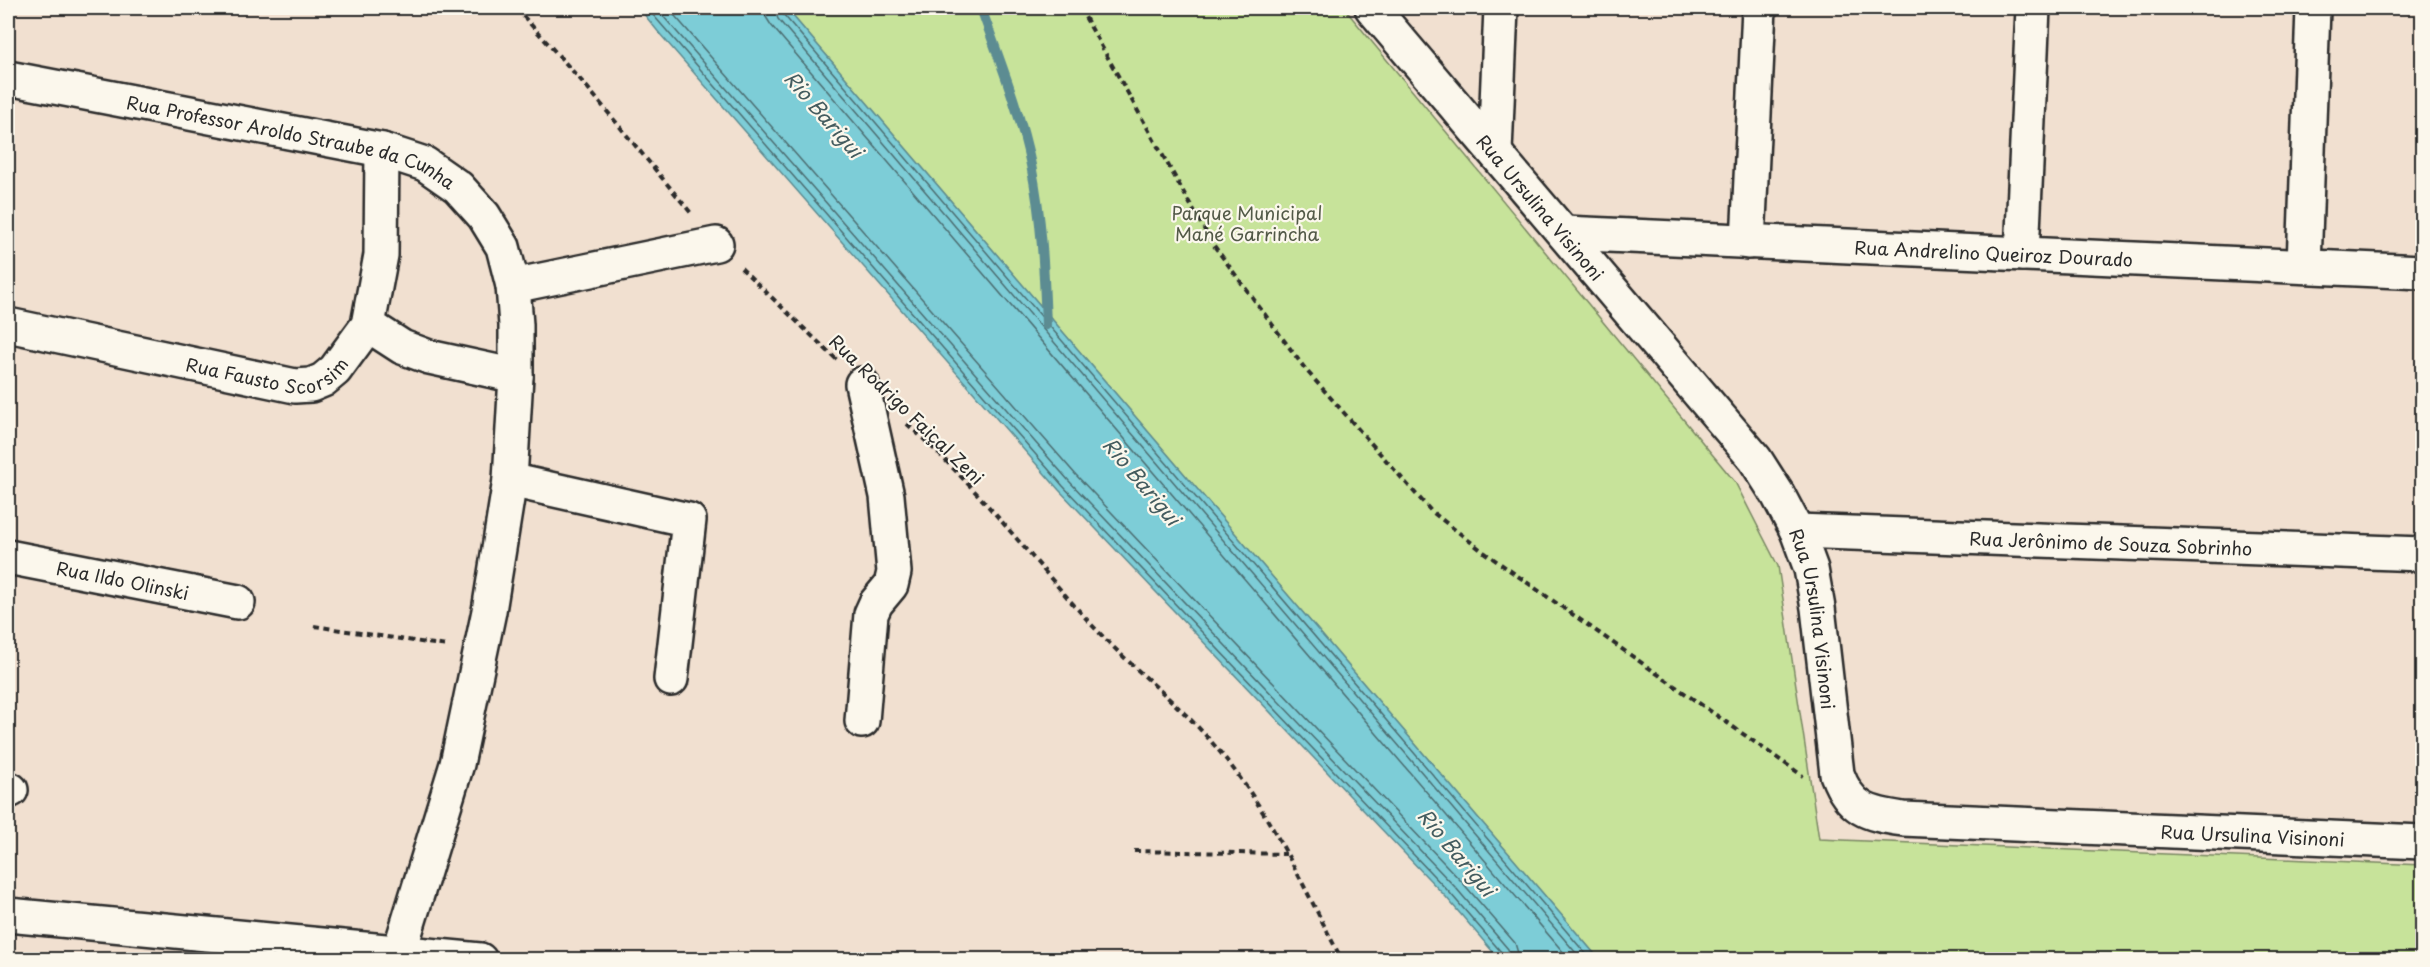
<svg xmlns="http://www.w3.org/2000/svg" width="2430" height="967" viewBox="0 0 2430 967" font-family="'Playpen Sans',sans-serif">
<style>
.green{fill:#c7e39a;stroke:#798762;stroke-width:1.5}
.water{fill:#7dcdd7;stroke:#5c8c92;stroke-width:1.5}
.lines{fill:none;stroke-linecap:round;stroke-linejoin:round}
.shore{stroke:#4c6c70;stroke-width:1.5}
.stream{stroke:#5c8c92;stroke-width:10}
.street-casing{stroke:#2b2b2b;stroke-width:38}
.secondary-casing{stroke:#2b2b2b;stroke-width:38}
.path{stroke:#2b2b2b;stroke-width:4;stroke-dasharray:6 4.5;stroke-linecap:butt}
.street{stroke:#fbf7ec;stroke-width:33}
.secondary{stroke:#fbf7ec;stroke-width:33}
.labels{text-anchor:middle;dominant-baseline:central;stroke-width:4.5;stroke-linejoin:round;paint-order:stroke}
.street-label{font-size:18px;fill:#2b2b2b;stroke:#fbf7ec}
.park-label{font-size:18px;fill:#525947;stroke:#fbf7ec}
.water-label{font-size:20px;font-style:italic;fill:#445c5f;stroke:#fbf7ec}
</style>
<rect width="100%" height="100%" fill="#f1e0d0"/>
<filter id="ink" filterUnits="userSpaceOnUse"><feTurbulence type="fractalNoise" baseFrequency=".0167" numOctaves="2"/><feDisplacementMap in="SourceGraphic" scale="12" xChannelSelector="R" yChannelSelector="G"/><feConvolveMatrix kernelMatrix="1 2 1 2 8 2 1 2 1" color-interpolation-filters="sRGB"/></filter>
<g filter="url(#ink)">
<!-- green -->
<path class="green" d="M 786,8 L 1344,8 L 1735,482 L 1778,566 L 1819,839 L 2422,865 L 2422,959 L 1599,959 Z"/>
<!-- water -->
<path class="water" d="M 639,8 L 786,8 L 1599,959 L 1499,959 L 1446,897 L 1059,490 L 660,34 Z"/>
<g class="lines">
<!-- shore -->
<path class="shore" d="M 647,8 L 1063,486 L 1450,893 L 1502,953 L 1503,960
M 656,8 L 1069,481 L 1456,888 L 1508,949 L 1511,960
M 668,8 L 1076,475 L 1462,882 L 1515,943 L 1520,960
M 765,8 L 766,17 L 771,25 L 1570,960
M 774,8 L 778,19 L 1582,960
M 782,8 L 783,14 L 1591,960"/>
<!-- stream -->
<path class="stream" d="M 981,8 C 999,59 1020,111 1031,165 C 1042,218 1044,272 1046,325"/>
<defs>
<g id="street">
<path id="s1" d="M 1372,8 L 1755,459 L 1778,495 L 1797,531 L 1811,569 L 1818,608 L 1837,774 C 1850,809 1867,814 1903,819 L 2422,842"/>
<path id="s2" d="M 8,78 L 382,150 L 425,164 L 458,187 L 484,216 L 503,247 L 513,286 L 516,325 L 516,376 L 510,480 L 489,611 L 457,764 L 399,953"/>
<path d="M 1495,152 L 1501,8"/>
<path id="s3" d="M 1564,233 L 2422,272"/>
<path d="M 1748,242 L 1759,8"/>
<path d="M 2022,254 L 2033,8"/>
<path d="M 2304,266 L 2313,8"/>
<path d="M 513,286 L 716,244"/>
<path id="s4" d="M 8,325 L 295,386 L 311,385 L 323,380 L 335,370 L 368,325 L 381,255 L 382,150"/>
<path d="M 368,325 L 402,347 L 429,357 L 516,376"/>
<path d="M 862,384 L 887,496 L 894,572 L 891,585 L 876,603 L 871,614 L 862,721"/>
<path d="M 510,480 L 689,520 L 671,679"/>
<path id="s5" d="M 1797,531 L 2422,554"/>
<path id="s6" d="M 8,557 L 238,602"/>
<path d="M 8,791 L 11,790"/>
</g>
<path id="secondary" d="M 8,915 L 480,960"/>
</defs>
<!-- street casing -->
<use href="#street" class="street-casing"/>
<!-- secondary casing -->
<use href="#secondary" class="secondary-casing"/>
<!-- path -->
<path class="path" d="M 516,8 L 587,87 L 691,213
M 1080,8 L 1212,243 L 1306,370 L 1431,511 L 1485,553 L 1803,776
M 741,268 L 837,360
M 907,424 C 975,484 1030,557 1091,624 C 1132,669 1182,705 1220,752 C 1271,813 1305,890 1342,960
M 314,626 L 447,646
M 1134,851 L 1286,854"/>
<!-- street -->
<use href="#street" class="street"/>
<!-- secondary -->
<use href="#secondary" class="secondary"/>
</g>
</g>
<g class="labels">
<!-- street labels -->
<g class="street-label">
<text stroke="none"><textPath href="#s2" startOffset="291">Rua Professor Aroldo Straube da Cunha</textPath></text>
<text stroke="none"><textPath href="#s1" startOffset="261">Rua Ursulina Visinoni</textPath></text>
<text stroke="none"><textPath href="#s3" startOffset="430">Rua Andrelino Queiroz Dourado</textPath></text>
<text stroke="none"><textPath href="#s4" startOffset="267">Rua Fausto Scorsim</textPath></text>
<text transform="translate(907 409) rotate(44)">Rua Rodrigo Faiçal Zeni</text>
<text stroke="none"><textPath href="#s5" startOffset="314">Rua Jerônimo de Souza Sobrinho</textPath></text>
<text stroke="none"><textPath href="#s6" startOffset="117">Rua Ildo Olinski</textPath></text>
<text stroke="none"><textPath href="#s1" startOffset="765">Rua Ursulina Visinoni</textPath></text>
<text stroke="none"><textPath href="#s1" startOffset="1358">Rua Ursulina Visinoni</textPath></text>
</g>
<!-- park labels -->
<g class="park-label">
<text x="1247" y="212">Parque Municipal<tspan x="1247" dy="21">Mané Garrincha</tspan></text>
</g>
<!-- water labels -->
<g class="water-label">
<text transform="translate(824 114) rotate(49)">Rio Barigui</text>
<text transform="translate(1142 481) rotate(50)">Rio Barigui</text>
<text transform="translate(1457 852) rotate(50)">Rio Barigui</text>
</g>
</g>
<!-- margin -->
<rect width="2430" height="967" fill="none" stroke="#fbf7ec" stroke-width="30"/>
<rect x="15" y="15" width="2400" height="937" fill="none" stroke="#2b2b2b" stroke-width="2" filter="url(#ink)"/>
</svg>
